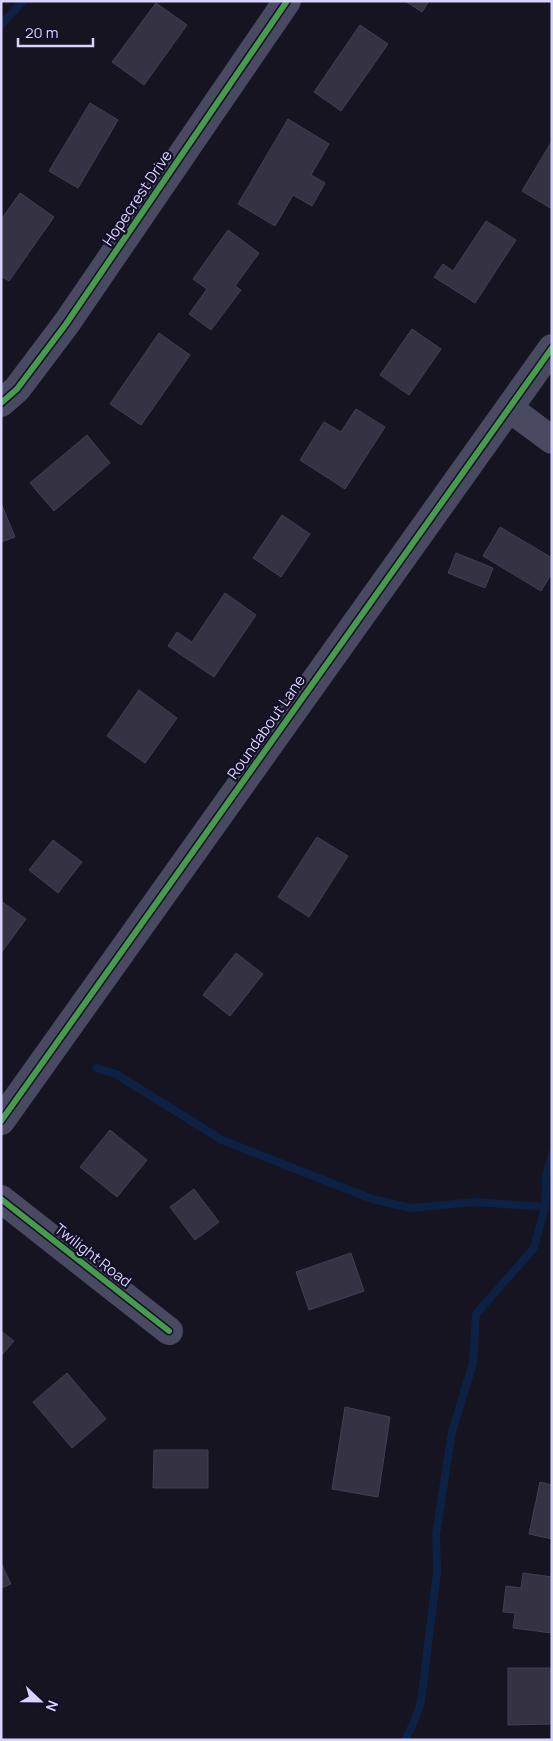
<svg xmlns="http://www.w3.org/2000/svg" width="553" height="1741" viewBox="0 0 553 1741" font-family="Manrope,sans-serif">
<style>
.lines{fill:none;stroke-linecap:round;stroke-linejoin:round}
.stream{stroke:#0d2144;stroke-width:8}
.building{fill:#343243;stroke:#433f54}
.street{stroke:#4a4962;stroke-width:28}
.cycleway-casing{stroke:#130f26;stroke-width:9}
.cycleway{stroke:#469c4c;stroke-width:6}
.labels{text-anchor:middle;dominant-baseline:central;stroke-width:4.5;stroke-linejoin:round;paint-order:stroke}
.street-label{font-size:15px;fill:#d9d4ff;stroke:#130f26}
</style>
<rect width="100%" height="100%" fill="#161421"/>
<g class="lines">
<!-- stream -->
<path class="stream" d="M 1,25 L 23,1
M 97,1068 L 116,1074 L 222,1140 L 372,1199 L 411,1208 L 476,1202 L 545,1207
M 405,1740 L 413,1724 L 421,1702 L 437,1572 L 436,1534 L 452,1432 L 473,1363 L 476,1314 L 534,1248 L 545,1207 L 546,1176 L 552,1154"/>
</g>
<!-- building -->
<path class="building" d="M 405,1 L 429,1 L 422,12 Z
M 156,3 L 187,25 L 144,85 L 112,62 Z
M 360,25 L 388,44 L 341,111 L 314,92 Z
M 90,103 L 118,120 L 78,188 L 49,171 Z
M 288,119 L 329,144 L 311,175 L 325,183 L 312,206 L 293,195 L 275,226 L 238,204 Z
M 552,141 L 552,209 L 522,191 Z
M 20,193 L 54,217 L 9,281 L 1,276 L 1,220 Z
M 486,221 L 516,240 L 475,303 L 434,277 L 443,264 L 453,271 Z
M 228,230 L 259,253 L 235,286 L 241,290 L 211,330 L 189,314 L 207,289 L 193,279 Z
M 412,329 L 441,349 L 409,395 L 380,375 Z
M 159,333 L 190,355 L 141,425 L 110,404 Z
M 356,409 L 385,427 L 345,489 L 300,460 L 324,422 L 341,432 Z
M 87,435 L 110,463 L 54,511 L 30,483 Z
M 1,503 L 15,537 L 1,542 Z
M 282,515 L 310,534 L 281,577 L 253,558 Z
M 500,527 L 552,558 L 552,573 L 541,591 L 483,556 Z
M 456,553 L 493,568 L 485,588 L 448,573 Z
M 225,593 L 256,615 L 214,677 L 168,646 L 177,632 L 192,642 Z
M 139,690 L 177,718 L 145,763 L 107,736 Z
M 317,837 L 348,856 L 309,917 L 278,897 Z
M 53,840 L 82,862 L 58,893 L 29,870 Z
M 1,901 L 26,919 L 1,953 Z
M 236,953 L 263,974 L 230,1016 L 203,995 Z
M 110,1130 L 147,1160 L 117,1197 L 80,1167 Z
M 194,1189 L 219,1222 L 195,1240 L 170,1207 Z
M 351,1253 L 364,1291 L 309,1310 L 296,1272 Z
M 1,1331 L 14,1341 L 1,1356 Z
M 67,1373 L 106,1419 L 72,1448 L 33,1402 Z
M 345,1407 L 390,1417 L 378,1497 L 332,1489 Z
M 154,1450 L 208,1450 L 208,1488 L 153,1488 Z
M 540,1482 L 552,1485 L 552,1539 L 529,1534 Z
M 1,1563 L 11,1584 L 1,1588 Z
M 523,1573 L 552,1577 L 552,1633 L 513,1628 L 515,1613 L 503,1612 L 506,1586 L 521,1588 Z
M 508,1668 L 552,1668 L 552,1724 L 508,1725 Z"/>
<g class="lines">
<!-- street -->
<path class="street" d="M 1,403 L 17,389 L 66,324 L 287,1
M 509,408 L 552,440
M 1,1121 L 552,348
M 1,1199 L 169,1331"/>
<defs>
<path id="cycleway" d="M 1,403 L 17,389 L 66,324 L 287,1
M 1,1121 L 552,348
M 1,1199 L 169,1331"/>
</defs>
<!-- cycleway casing -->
<use href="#cycleway" class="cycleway-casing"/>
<!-- cycleway -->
<use href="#cycleway" class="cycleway"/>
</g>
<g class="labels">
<!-- street labels -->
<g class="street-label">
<text transform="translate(137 198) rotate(-56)">Hopecrest Drive</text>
<text transform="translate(266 727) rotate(-55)">Roundabout Lane</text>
<text transform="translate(93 1255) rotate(38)">Twilight Road</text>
</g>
</g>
<!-- border -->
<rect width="553" height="1741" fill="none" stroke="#d9d4ff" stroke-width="5"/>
<!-- north arrow -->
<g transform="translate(40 1701) rotate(112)" stroke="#130f26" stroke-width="4" paint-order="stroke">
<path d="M0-4L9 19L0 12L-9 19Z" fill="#d9d4ff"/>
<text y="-8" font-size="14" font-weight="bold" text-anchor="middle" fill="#d9d4ff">N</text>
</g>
<!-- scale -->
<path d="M18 38v8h75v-8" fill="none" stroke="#d9d4ff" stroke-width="2.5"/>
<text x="25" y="38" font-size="15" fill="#d9d4ff" stroke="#130f26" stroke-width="4" paint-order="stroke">20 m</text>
</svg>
